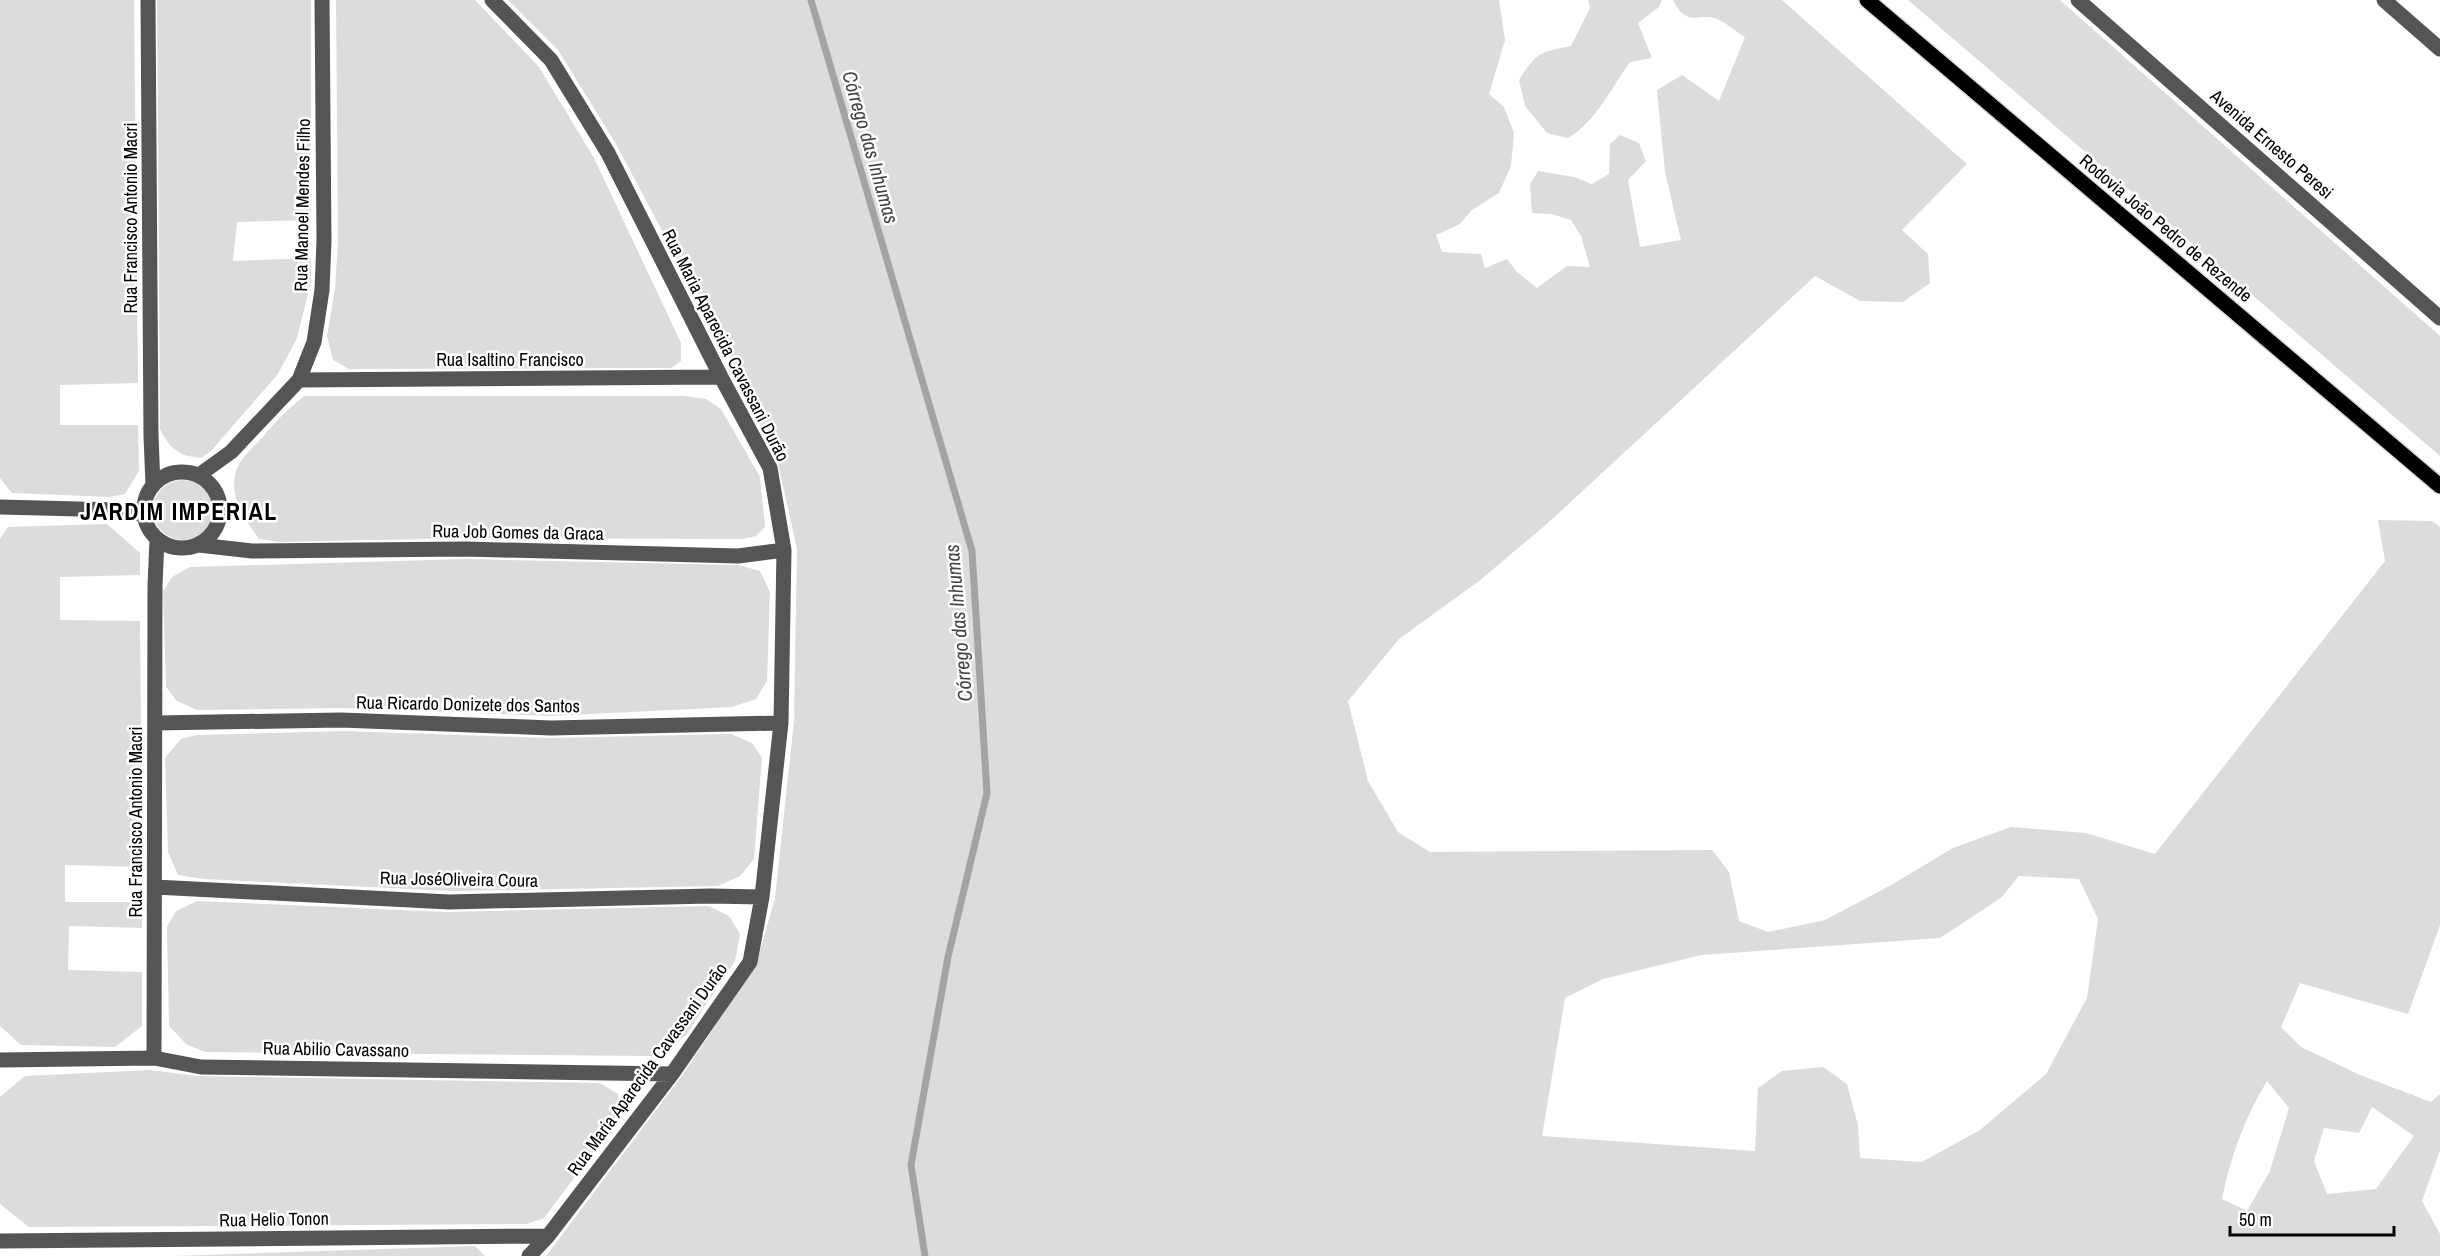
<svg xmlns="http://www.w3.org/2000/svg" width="2440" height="1256" viewBox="0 0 2440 1256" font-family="'Archivo Narrow',sans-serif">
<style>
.green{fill:#dcdcdc;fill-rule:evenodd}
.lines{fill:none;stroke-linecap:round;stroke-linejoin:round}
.stream{stroke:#a3a3a3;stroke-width:7}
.major-casing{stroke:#dbdbdb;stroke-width:18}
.minor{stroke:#555;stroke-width:15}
.major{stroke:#000;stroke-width:15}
.labels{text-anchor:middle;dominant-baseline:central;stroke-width:5;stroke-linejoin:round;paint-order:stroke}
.street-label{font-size:18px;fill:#000;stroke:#fff}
.water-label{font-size:20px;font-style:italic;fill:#444;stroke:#fff}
.district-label{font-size:24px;font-weight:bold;letter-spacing:1.5px;fill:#000;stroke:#fff}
</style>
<rect width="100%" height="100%" fill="#fff"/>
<!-- green -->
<path class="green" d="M 0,0 L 134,0 L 138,383 L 60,385 L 60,425 L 138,425 L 139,471 L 125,494 L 110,497 L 12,493 L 0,478 Z
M 157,0 L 311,0 L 311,220 L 237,222 L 233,261 L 311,258 L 311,282 L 297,338 L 278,374 L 211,451 L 201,458 C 179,456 170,449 160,429 Z
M 336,0 L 475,0 L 539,67 L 594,158 L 681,343 L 681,361 L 671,368 L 349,369 L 333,360 L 327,336 L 335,289 L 338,242 Z
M 508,0 L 1499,0 L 1505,40 L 1489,94 L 1504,107 L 1514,133 L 1511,166 L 1499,193 L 1472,210 L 1460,224 L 1436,235 L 1442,252 L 1481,254 L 1485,268 L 1507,259 L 1517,272 L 1537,288 L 1567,266 L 1590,267 L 1581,236 L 1571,220 L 1551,214 L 1532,213 L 1530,184 L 1538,171 L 1574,177 L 1592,184 L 1609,174 L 1610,144 L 1620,135 L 1639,143 L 1646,161 L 1628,180 L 1640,247 L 1681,240 L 1665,172 L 1657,90 L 1682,75 L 1719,101 L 1745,37 C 1736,32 1727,23 1717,19 C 1699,12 1687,29 1673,0 L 1782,0 L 1967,164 L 1902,230 L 1928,254 L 1930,283 L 1903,302 L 1860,301 L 1815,276 L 1548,523 L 1479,581 L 1399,639 L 1348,701 L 1368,781 L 1398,832 L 1430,852 L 1712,850 L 1729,872 L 1739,921 L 1768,932 L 1825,920 L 1893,884 L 1953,848 L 2011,827 L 2086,833 L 2155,854 L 2385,561 L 2378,520 L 2432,521 L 2440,527 L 2440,925 L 2408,1014 L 2300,983 L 2281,1027 L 2301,1047 L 2360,1075 L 2431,1102 L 2440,1094 L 2440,1150 L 2422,1201 L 2440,1234 L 2440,1256 L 546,1256 L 681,1077 L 756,965 L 775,898 L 794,720 L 797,549 L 778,464 L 735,368 L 616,144 L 558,50 ZM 2019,876 L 2079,879 L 2098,919 L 2087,998 L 2046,1074 L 1980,1130 L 1922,1162 L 1860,1158 L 1858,1125 L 1847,1084 L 1823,1067 L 1782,1071 L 1758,1088 L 1755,1151 L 1542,1136 L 1565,998 L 1603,979 L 1701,955 L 1940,938 L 2001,898 ZM 2267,1081 L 2289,1108 L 2270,1171 L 2247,1211 L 2222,1199 C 2230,1158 2245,1117 2267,1081 ZM 2372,1107 L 2414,1136 L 2376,1189 L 2327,1194 L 2314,1161 L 2324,1128 L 2359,1133 Z
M 1588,0 L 1662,0 L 1659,7 L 1638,23 L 1652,58 L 1630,62 C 1611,88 1596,122 1568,138 L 1547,133 L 1525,106 L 1519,80 C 1538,51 1539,53 1571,46 L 1590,8 Z
M 1908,0 L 2060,0 L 2440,336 L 2440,456 Z
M 305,396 L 684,396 L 706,399 L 721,409 L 760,477 L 765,527 L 756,536 L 742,539 L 468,538 L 280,542 L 259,539 C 246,521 230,499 235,475 C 237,461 252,448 262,438 C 275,422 288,408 305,396 Z
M153 510a30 30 0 1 1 60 0a30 30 0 1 1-60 0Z
M 107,524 L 140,553 L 140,575 L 60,577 L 60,620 L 140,621 L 142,867 L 65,865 L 65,902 L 142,902 L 142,928 L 69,926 L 68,970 L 142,972 L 142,1026 L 115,1047 L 21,1045 L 0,1026 L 0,539 L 8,527 Z
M 465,559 L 738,565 L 760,571 L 770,592 L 767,681 L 756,699 L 732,707 L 551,716 L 343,708 L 197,710 L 177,701 L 166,687 L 163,591 L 172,577 L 190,567 Z
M 343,731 L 549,738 L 731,734 L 752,743 L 762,758 L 754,859 L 740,876 L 718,886 L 453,891 L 204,879 L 178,875 L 168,852 L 165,758 L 181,739 L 197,735 Z
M 197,901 L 445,912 L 709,906 L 729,916 L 740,934 L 735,961 L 686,1035 L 669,1049 L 652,1056 L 205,1052 L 186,1044 L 169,1026 L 167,927 L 176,911 Z
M 150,1070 L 198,1076 L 600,1083 L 618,1094 L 620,1117 L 544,1218 L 527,1224 L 29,1227 L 0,1204 L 0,1097 L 25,1076 Z
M 475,1246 L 485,1256 L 173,1256 Z"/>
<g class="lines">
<!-- stream -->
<path class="stream" d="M 811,0 L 972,551 L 987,793 L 948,957 L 911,1165 L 925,1256"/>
<defs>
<path id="major" d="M 1867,0 L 2440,486"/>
</defs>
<!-- major casing -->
<use href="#major" class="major-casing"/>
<!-- minor -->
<path class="minor" d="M 148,0 L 151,436 L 153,485
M 492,0 L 551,60 L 608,153 L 721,377 L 770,468 L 784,550 L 781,723 L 762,897 L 750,962 L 672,1074 L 548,1236 L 529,1256
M 2078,0 L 2440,318
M 2384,0 L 2440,49
M 299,380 L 721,377
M144 510a38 38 0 1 1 76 0a38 38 0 1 1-76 0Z
M 199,475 L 231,452 L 299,380 L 314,342 L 322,290 L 324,241 L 322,0
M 0,507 L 118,510 L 144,515
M 199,545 L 252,551 L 466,549 L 738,556 L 784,550
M 155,723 L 341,720 L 551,728 L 781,723
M 155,887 L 449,902 L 710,896 L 762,897
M 154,1058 L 155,585 L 157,540
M 0,1060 L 154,1058 L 201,1067 L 672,1074
M 0,1241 L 548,1236"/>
<!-- major -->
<use href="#major" class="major"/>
</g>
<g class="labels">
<!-- street labels -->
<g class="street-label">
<text transform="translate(2272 144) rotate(41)">Avenida Ernesto Peresi</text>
<text transform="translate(302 205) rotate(-89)">Rua Manoel Mendes Filho</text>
<text transform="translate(130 218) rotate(-90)">Rua Francisco Antonio Macri</text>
<text transform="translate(2166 228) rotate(40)">Rodovia João Pedro de Rezende</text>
<text transform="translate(726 345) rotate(63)">Rua Maria Aparecida Cavassani Durão</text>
<text x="510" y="359">Rua Isaltino Francisco</text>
<text transform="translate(518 532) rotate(1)">Rua Job Gomes da Graca</text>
<text transform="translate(468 704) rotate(1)">Rua Ricardo Donizete dos Santos</text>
<text transform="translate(135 822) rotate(-90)">Rua Francisco Antonio Macri</text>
<text transform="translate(459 879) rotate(1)">Rua JoséOliveira Coura</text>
<text transform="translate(336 1049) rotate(1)">Rua Abilio Cavassano</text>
<text transform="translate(647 1069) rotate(-54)">Rua Maria Aparecida Cavassani Durão</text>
<text transform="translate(274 1219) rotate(-1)">Rua Helio Tonon</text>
</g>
<!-- water labels -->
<g class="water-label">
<text transform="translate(871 147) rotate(74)">Córrego das Inhumas</text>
<text transform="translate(958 623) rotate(-95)">Córrego das Inhumas</text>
</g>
<!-- district labels -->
<g class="district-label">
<text x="179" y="511">JARDIM IMPERIAL</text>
</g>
</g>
<!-- scale -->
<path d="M2230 1226v9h164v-9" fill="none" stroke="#000000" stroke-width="3"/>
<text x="2239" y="1226" font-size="18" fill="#000000" stroke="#ffffff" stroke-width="4.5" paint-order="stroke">50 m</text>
</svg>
